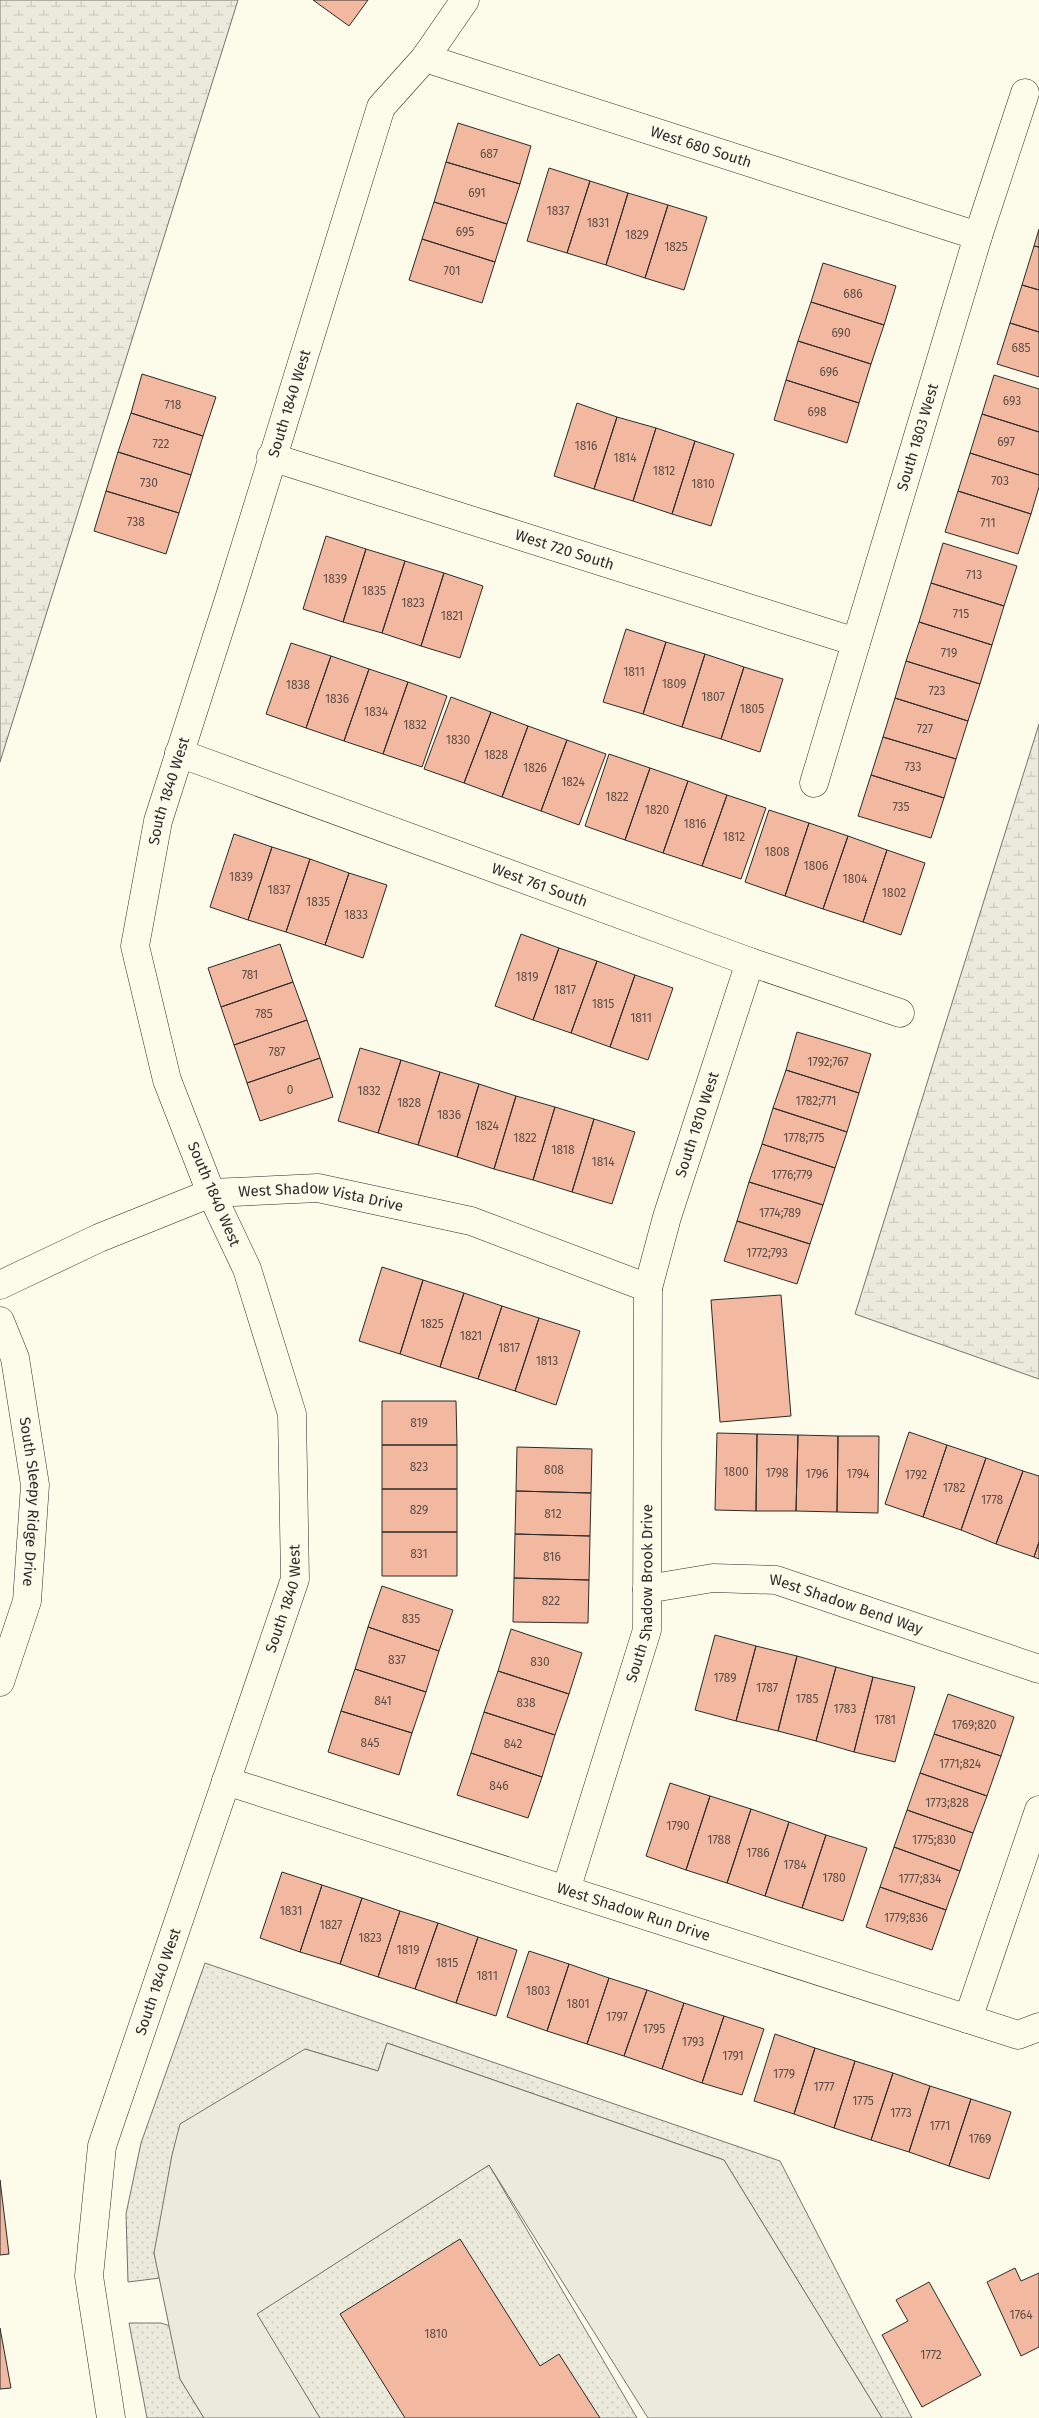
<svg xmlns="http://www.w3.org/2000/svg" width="1039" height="2418" viewBox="0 0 1039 2418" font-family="'Fira Sans',sans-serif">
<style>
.grass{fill:url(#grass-dots);stroke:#74746e}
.wetland{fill:url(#wetland-marsh);stroke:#74746e}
.parking{fill:#eceadb;stroke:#74746e}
.building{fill:#f2b8a0;stroke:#2b2b2b}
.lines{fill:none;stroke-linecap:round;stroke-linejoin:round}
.minor-casing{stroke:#2b2b2b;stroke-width:29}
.tertiary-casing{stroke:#2b2b2b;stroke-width:29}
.minor{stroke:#fdfbea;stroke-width:28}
.tertiary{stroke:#fdfbea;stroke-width:28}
.labels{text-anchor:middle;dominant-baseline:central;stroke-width:4;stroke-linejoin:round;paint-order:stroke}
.number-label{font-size:12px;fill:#5d4e48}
.street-label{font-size:15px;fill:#2b2b2b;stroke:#fdfbea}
</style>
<defs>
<pattern id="grass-dots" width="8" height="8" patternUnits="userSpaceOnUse" patternTransform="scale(1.25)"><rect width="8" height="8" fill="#ecebdb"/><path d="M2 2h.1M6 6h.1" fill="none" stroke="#cbcabc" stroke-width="1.8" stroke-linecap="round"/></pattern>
<pattern id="wetland-marsh" width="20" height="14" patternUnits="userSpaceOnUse" patternTransform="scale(1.25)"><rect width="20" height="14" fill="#ecebdb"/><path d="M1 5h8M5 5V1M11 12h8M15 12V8" fill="none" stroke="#cbcabc"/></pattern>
</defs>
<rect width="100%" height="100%" fill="#fdfbea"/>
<!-- grass -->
<path class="grass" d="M 205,1963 L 780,2161 L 912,2418 L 882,2418 L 724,2160 L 387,2043 L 378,2071 L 305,2049 L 154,2253 L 160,2278 L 128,2282 L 126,2214 L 141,2143 Z
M 489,2165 L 637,2418 L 320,2418 L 256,2314 Z
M 129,2323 L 161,2323 L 182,2330 L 180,2379 L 204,2418 L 147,2418 Z"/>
<!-- wetland -->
<path class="wetland" d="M 0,0 L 238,0 L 0,762 Z
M 1039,724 L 1039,1379 L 855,1314 Z"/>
<!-- parking -->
<path class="parking" d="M 387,2043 L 724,2160 L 882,2418 L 648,2418 L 489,2165 L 257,2314 L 320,2418 L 204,2418 L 180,2379 L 154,2253 L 172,2155 L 180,2124 L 305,2049 L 378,2071 Z"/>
<!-- building -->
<path class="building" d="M 313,0 L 368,0 L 349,26 Z
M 458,123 L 531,146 L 520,184 L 446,162 Z
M 446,162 L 520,184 L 507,224 L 434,202 Z
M 549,168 L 590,181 L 567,253 L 527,241 Z
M 590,181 L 628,193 L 606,265 L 567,253 Z
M 628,193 L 668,205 L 645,278 L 606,265 Z
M 434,202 L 507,224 L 495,262 L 422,239 Z
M 668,205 L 707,217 L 684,290 L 645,278 Z
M 1039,229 L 1039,247 L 1034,246 Z
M 422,239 L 495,262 L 482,303 L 409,280 Z
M 1034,246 L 1039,247 L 1039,290 L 1022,285 Z
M 823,263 L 896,286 L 884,325 L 811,302 Z
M 1022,285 L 1039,290 L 1039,332 L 1010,323 Z
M 811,302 L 884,325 L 871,364 L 798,341 Z
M 1010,323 L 1039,332 L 1039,377 L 997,364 Z
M 798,341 L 871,364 L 859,403 L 786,380 Z
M 142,374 L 216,397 L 203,436 L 131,413 Z
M 994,375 L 1039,389 L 1039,432 L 982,414 Z
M 786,380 L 859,403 L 847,443 L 774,420 Z
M 577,403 L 617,417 L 594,489 L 554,476 Z
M 131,413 L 203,436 L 191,475 L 118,452 Z
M 982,414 L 1039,432 L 1039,475 L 970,453 Z
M 617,417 L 656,428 L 633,501 L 594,489 Z
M 656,428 L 695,441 L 672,514 L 633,501 Z
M 695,441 L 734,454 L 711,526 L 672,514 Z
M 118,452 L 191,475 L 179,513 L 106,491 Z
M 970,453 L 1039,475 L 1039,487 L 1031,514 L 958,491 Z
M 106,491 L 179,513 L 166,554 L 94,531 Z
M 958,491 L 1031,514 L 1018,554 L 945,532 Z
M 326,536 L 366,549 L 343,622 L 303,609 Z
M 943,543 L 1017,566 L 1004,606 L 931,583 Z
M 366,549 L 405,561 L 382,633 L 343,622 Z
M 405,561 L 444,573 L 421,646 L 382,633 Z
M 444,573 L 483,586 L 460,658 L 421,646 Z
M 931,583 L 1004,606 L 992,645 L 919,622 Z
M 919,622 L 992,645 L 980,684 L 906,661 Z
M 626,629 L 666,642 L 643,714 L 603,702 Z
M 666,642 L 705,654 L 682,727 L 643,714 Z
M 291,643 L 331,656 L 306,728 L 266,714 Z
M 705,654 L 744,667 L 721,739 L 682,727 Z
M 331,656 L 369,669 L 344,741 L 306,728 Z
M 906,661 L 980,684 L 968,721 L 895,698 Z
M 744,667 L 783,679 L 760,752 L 721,739 Z
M 369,669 L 408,682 L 383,754 L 344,741 Z
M 408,682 L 447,696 L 422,767 L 383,754 Z
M 451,697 L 491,712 L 464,783 L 424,769 Z
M 895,698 L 968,721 L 956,759 L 883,737 Z
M 491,712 L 528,726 L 502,797 L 464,783 Z
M 528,726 L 567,740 L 541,811 L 502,797 Z
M 883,737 L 956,759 L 944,798 L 871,775 Z
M 567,740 L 606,754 L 579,825 L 541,811 Z
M 609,754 L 650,768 L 625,840 L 585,826 Z
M 650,768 L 688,781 L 663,853 L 625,840 Z
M 871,775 L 944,798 L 931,838 L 858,816 Z
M 688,781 L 727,795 L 702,866 L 663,853 Z
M 727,795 L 766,808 L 741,879 L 702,866 Z
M 769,810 L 809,823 L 785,896 L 745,882 Z
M 809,823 L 848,836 L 823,909 L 785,896 Z
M 234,834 L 272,847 L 248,920 L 210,907 Z
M 848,836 L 887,850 L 863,922 L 823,909 Z
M 272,847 L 310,859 L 286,932 L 248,920 Z
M 887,850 L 925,863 L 901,935 L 863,922 Z
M 310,859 L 349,873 L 325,945 L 286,932 Z
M 349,873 L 387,885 L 363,958 L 325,945 Z
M 521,934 L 559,948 L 533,1020 L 495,1006 Z
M 280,944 L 293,982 L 221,1007 L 208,968 Z
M 559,948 L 597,961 L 571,1033 L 533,1020 Z
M 597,961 L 635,975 L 610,1047 L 571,1033 Z
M 635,975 L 673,988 L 648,1060 L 610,1047 Z
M 293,982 L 307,1020 L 234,1045 L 221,1007 Z
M 307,1020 L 320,1058 L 247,1083 L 234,1045 Z
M 797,1032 L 871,1054 L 859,1093 L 786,1070 Z
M 360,1048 L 401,1060 L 378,1133 L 338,1121 Z
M 320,1058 L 333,1097 L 260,1121 L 247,1083 Z
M 401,1060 L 440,1072 L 418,1145 L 378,1133 Z
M 786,1070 L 859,1093 L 847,1132 L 773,1108 Z
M 440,1072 L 479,1084 L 457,1157 L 418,1145 Z
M 479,1084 L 516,1096 L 494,1169 L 457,1157 Z
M 516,1096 L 555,1107 L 533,1180 L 494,1169 Z
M 555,1107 L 594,1119 L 572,1192 L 533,1180 Z
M 773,1108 L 847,1132 L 835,1168 L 762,1144 Z
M 594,1119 L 635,1132 L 612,1204 L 572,1192 Z
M 762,1144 L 835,1168 L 823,1205 L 749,1182 Z
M 749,1182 L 823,1205 L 810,1244 L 737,1221 Z
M 737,1221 L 810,1244 L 797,1284 L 724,1261 Z
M 382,1267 L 423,1280 L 400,1354 L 359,1341 Z
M 423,1280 L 464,1293 L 440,1367 L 400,1354 Z
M 464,1293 L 502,1306 L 478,1379 L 440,1367 Z
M 781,1295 L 791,1416 L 720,1422 L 711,1300 Z
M 502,1306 L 539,1318 L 515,1391 L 478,1379 Z
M 539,1318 L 580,1331 L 556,1405 L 515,1391 Z
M 382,1401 L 456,1401 L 457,1445 L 382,1445 Z
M 909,1432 L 947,1445 L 923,1517 L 885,1504 Z
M 717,1433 L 757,1434 L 756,1511 L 715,1510 Z
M 757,1434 L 798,1435 L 796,1511 L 756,1511 Z
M 798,1435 L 838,1436 L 837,1512 L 796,1511 Z
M 838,1436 L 879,1436 L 878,1513 L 837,1512 Z
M 382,1445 L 457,1445 L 457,1489 L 382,1489 Z
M 947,1445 L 986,1458 L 961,1530 L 923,1517 Z
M 517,1447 L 592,1449 L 591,1493 L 516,1491 Z
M 986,1458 L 1023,1471 L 996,1544 L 961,1530 Z
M 1023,1471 L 1039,1476 L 1039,1542 L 1034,1557 L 996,1544 Z
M 382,1489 L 457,1489 L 457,1532 L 382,1532 Z
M 516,1491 L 591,1493 L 590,1536 L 515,1534 Z
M 382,1532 L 457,1532 L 457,1576 L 382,1576 Z
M 515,1534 L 590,1536 L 589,1580 L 514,1578 Z
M 1039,1542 L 1039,1559 L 1034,1557 Z
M 514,1578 L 589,1580 L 588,1623 L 513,1622 Z
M 382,1586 L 453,1610 L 439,1651 L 368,1627 Z
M 368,1627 L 439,1651 L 426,1692 L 355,1669 Z
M 511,1629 L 582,1653 L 569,1694 L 498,1671 Z
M 715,1635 L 756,1646 L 736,1721 L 695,1710 Z
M 756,1646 L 797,1656 L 778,1731 L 736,1721 Z
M 797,1656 L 836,1667 L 816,1741 L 778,1731 Z
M 836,1667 L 873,1677 L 854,1752 L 816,1741 Z
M 355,1669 L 426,1692 L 412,1733 L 341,1711 Z
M 498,1671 L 569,1694 L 555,1735 L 484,1712 Z
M 873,1677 L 915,1687 L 895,1762 L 854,1752 Z
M 948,1694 L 1014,1717 L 1001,1756 L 934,1734 Z
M 341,1711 L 412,1733 L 399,1775 L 328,1752 Z
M 484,1712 L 555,1735 L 542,1777 L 471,1753 Z
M 934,1734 L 1001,1756 L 987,1796 L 920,1773 Z
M 471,1753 L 542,1777 L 528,1818 L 457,1795 Z
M 920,1773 L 987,1796 L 973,1833 L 907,1810 Z
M 670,1783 L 710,1796 L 686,1870 L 646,1856 Z
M 710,1796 L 751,1809 L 727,1883 L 686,1870 Z
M 751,1809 L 789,1822 L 765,1896 L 727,1883 Z
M 907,1810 L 973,1833 L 960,1871 L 894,1847 Z
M 789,1822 L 826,1835 L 802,1908 L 765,1896 Z
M 826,1835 L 867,1848 L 843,1921 L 802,1908 Z
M 894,1847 L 960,1871 L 946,1910 L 880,1887 Z
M 282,1872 L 322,1885 L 300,1952 L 260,1938 Z
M 322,1885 L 362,1898 L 340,1964 L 300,1952 Z
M 880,1887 L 946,1910 L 932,1950 L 866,1927 Z
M 362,1898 L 400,1911 L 378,1977 L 340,1964 Z
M 400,1911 L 438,1923 L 415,1989 L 378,1977 Z
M 438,1923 L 478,1937 L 456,2003 L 415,1989 Z
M 478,1937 L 517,1950 L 496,2016 L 456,2003 Z
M 529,1951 L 569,1964 L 547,2031 L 507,2017 Z
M 569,1964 L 609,1978 L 587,2044 L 547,2031 Z
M 609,1978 L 647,1990 L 624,2056 L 587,2044 Z
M 647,1990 L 684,2003 L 662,2069 L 624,2056 Z
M 684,2003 L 724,2016 L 702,2083 L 662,2069 Z
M 724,2016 L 764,2029 L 742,2095 L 702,2083 Z
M 775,2034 L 815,2048 L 794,2114 L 754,2101 Z
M 815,2048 L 855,2061 L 834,2128 L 794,2114 Z
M 855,2061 L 893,2073 L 871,2140 L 834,2128 Z
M 893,2073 L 930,2086 L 909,2152 L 871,2140 Z
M 930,2086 L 971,2099 L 949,2166 L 909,2152 Z
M 971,2099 L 1011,2112 L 989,2179 L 949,2166 Z
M 0,2180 L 9,2254 L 0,2255 Z
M 460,2239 L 540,2366 L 559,2354 L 600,2418 L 405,2418 L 340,2314 Z
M 1015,2268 L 1021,2281 L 1039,2273 L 1039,2347 L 1021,2356 L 987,2282 Z
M 929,2282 L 981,2375 L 922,2407 L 882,2335 L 908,2321 L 896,2300 Z
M 0,2328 L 11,2388 L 0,2389 Z"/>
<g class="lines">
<defs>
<g id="minor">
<path id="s1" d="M 425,58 L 978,236"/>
<path id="s2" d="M 271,457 L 856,642"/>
<path id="s3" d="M 179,753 L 750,962 L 900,1013"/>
<path id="s4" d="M 814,783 L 978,236 L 1025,93"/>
<path id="s5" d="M 0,1285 L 99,1238 L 211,1193 L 318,1188 L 471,1221 L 648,1288"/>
<path id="s6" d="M 647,1589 L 713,1578 L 776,1580 L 1039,1669"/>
<path id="s7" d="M 226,1781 L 1018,2035 L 1039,2027"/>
<path id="s8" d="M 566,1890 L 647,1630 L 648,1288 L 667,1217 L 750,962"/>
<path d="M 968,2019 L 1039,1810"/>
<path id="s9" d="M 111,2418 L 89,2276 L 102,2146 L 295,1579 L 292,1414 L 247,1269 L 211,1193 L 167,1080 L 135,946 L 158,821 L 230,596 L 381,107 L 425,58 L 465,0"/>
</g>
<g id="tertiary">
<path id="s10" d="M 0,1321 L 15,1358 L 35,1485 L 27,1601 L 0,1682"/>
</g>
</defs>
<!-- minor casing -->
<use href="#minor" class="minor-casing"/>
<!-- tertiary casing -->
<use href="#tertiary" class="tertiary-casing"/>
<!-- minor -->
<use href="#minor" class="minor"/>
<!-- tertiary -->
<use href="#tertiary" class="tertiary"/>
</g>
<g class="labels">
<!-- number labels -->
<g class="number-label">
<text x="489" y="154">687</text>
<text x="477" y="193">691</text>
<text x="558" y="211">1837</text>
<text x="598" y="223">1831</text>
<text x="465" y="232">695</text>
<text x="637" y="235">1829</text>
<text x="676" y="247">1825</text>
<text x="452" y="271">701</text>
<text x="853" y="294">686</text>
<text x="841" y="333">690</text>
<text x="1021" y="348">685</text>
<text x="829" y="372">696</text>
<text x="1012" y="401">693</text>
<text x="173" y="405">718</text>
<text x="817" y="412">698</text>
<text x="1006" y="442">697</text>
<text x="161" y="444">722</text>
<text x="586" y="446">1816</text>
<text x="625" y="458">1814</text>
<text x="664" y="471">1812</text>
<text x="1000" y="481">703</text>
<text x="149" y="483">730</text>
<text x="703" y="484">1810</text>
<text x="136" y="522">738</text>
<text x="988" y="523">711</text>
<text x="974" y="575">713</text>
<text x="335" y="579">1839</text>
<text x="374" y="591">1835</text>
<text x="413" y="603">1823</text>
<text x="961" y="614">715</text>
<text x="452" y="616">1821</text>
<text x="949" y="653">719</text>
<text x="634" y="672">1811</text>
<text x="674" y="684">1809</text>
<text x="298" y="685">1838</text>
<text x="937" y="691">723</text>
<text x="713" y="697">1807</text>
<text x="337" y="699">1836</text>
<text x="752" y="709">1805</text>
<text x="376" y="712">1834</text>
<text x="415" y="725">1832</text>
<text x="925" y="729">727</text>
<text x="458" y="740">1830</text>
<text x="496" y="755">1828</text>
<text x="913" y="767">733</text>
<text x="535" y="768">1826</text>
<text x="573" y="782">1824</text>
<text x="617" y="797">1822</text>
<text x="901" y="807">735</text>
<text x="657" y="810">1820</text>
<text x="695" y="824">1816</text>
<text x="734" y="837">1812</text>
<text x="777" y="852">1808</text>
<text x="816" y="866">1806</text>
<text x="241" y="877">1839</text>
<text x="855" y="879">1804</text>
<text x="279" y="890">1837</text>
<text x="894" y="893">1802</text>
<text x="318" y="902">1835</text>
<text x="356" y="915">1833</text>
<text x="250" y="975">781</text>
<text x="527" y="977">1819</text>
<text x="565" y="990">1817</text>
<text x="603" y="1004">1815</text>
<text x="264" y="1014">785</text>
<text x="641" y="1018">1811</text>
<text x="277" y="1052">787</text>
<text x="828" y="1062">1792;767</text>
<text x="290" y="1090">0</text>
<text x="369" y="1091">1832</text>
<text x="816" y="1101">1782;771</text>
<text x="409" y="1103">1828</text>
<text x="449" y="1115">1836</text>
<text x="487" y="1126">1824</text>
<text x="525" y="1138">1822</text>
<text x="804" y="1138">1778;775</text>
<text x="563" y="1150">1818</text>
<text x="603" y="1162">1814</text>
<text x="792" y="1175">1776;779</text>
<text x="780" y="1213">1774;789</text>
<text x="767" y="1253">1772;793</text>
<text x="432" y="1324">1825</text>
<text x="471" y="1336">1821</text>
<text x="509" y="1348">1817</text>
<text x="547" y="1361">1813</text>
<text x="419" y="1423">819</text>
<text x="419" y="1467">823</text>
<text x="554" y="1470">808</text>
<text x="736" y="1472">1800</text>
<text x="777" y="1473">1798</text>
<text x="817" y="1474">1796</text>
<text x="858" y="1474">1794</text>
<text x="916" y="1475">1792</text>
<text x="954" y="1488">1782</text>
<text x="992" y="1500">1778</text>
<text x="419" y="1510">829</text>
<text x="553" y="1514">812</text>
<text x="419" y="1554">831</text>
<text x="552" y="1557">816</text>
<text x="551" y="1601">822</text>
<text x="411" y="1619">835</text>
<text x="397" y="1660">837</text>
<text x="540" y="1662">830</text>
<text x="725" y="1678">1789</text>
<text x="767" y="1688">1787</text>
<text x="807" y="1699">1785</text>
<text x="383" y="1701">841</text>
<text x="526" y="1703">838</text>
<text x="845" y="1709">1783</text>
<text x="885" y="1720">1781</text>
<text x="974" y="1725">1769;820</text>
<text x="370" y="1743">845</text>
<text x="513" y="1744">842</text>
<text x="960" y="1764">1771;824</text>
<text x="499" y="1786">846</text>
<text x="947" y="1803">1773;828</text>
<text x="678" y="1826">1790</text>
<text x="719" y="1840">1788</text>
<text x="934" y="1840">1775;830</text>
<text x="758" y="1853">1786</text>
<text x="795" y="1865">1784</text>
<text x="834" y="1878">1780</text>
<text x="920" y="1879">1777;834</text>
<text x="291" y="1911">1831</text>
<text x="906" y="1918">1779;836</text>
<text x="331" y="1925">1827</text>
<text x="370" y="1938">1823</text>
<text x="408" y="1950">1819</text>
<text x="447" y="1963">1815</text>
<text x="487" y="1976">1811</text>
<text x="538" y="1991">1803</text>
<text x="578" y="2004">1801</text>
<text x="617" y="2017">1797</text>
<text x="654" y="2029">1795</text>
<text x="693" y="2042">1793</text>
<text x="733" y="2056">1791</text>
<text x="784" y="2074">1779</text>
<text x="824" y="2087">1777</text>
<text x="863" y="2101">1775</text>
<text x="901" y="2113">1773</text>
<text x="940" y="2126">1771</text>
<text x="980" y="2139">1769</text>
<text x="1021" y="2315">1764</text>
<text x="436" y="2334">1810</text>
<text x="931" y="2355">1772</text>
</g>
<!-- street labels -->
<g class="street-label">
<text stroke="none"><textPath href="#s1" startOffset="290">West 680 South</textPath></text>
<text stroke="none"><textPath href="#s9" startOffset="2098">South 1840 West</textPath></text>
<text stroke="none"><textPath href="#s4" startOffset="361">South 1803 West</textPath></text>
<text stroke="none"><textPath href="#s2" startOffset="308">West 720 South</textPath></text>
<text stroke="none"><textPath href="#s9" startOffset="1692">South 1840 West</textPath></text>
<text stroke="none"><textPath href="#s3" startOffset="384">West 761 South</textPath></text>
<text stroke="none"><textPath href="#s8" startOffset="785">South 1810 West</textPath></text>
<text transform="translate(214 1194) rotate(67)">South 1840 West</text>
<text stroke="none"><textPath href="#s5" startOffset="341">West Shadow Vista Drive</textPath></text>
<text stroke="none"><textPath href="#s10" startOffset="185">South Sleepy Ridge Drive</textPath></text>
<text stroke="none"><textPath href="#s8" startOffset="308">South Shadow Brook Drive</textPath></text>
<text stroke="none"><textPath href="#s9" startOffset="852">South 1840 West</textPath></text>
<text stroke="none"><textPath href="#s6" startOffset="204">West Shadow Bend Way</textPath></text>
<text stroke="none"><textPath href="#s7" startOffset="428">West Shadow Run Drive</textPath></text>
<text stroke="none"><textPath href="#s9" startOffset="448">South 1840 West</textPath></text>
</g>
</g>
</svg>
